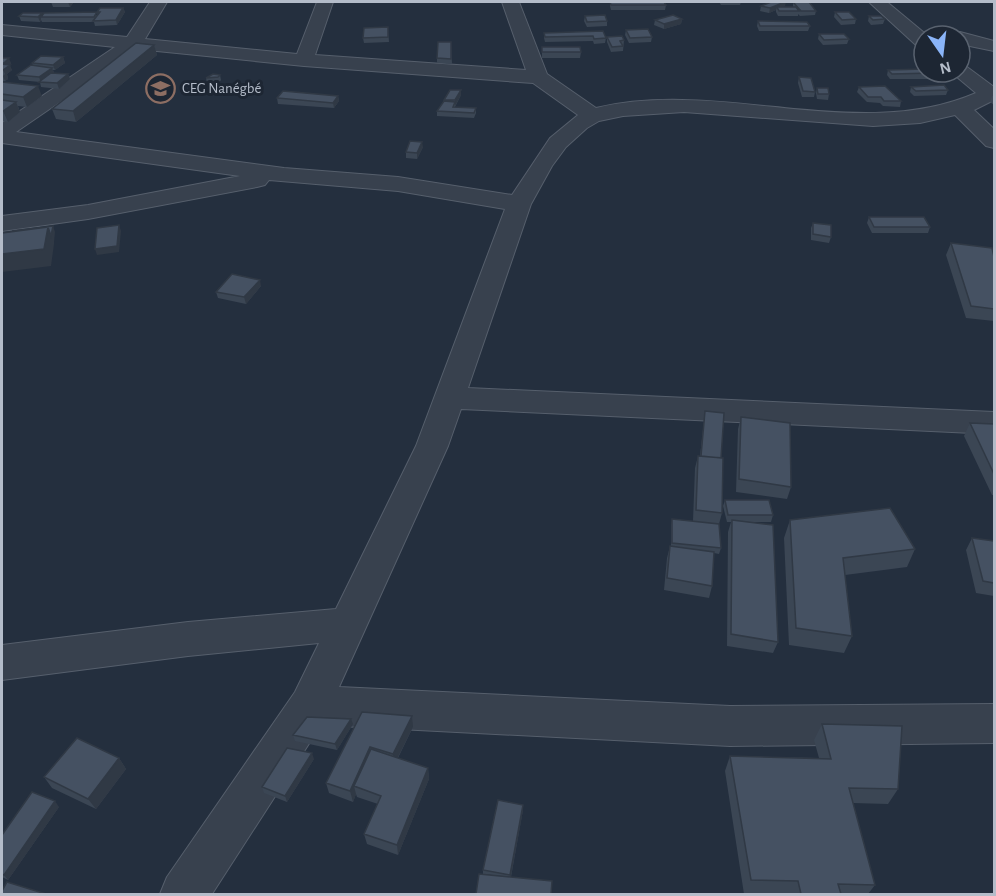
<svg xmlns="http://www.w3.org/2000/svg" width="996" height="896" viewBox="0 0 996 896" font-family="'Alegreya Sans',sans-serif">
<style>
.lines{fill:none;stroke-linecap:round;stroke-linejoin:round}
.minor-casing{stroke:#565f6c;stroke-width:2}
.minor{fill:#38414e;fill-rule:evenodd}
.wall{fill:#3b4654}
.shaded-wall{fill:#303945}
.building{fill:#455162;stroke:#303945;stroke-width:1.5}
.labels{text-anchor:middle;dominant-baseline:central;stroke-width:6;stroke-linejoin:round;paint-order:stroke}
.far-poi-label{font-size:15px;fill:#b4bcc9;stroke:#1d2633;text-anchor:start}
</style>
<rect width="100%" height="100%" fill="#242f3e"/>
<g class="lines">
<defs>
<path id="minor" d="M 150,2 L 167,2 L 145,39 L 297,54 L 317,2 L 333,2 L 315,55 L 526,70 L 502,2 L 519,2 L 547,74 L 596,108 C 720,78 859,144 976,93 L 951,72 L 960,72 L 960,65 L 967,67 L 994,87 L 994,100 L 974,110 L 994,129 L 994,148 L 986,146 L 955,115 L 920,123 L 873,126 L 684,112 L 623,116 L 599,121 L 587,128 L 566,147 L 552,166 L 531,204 L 468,388 L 994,412 L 994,434 L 461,409 L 448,446 L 339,687 L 730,706 L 994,704 L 994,743 L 730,746 L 321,725 L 212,894 L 160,894 L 167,877 L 295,692 L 319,643 L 188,656 L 2,680 L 2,645 L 188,622 L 336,609 L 416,446 L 505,209 L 398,191 L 269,180 L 265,185 L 257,187 L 88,219 L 2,231 L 2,216 L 88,205 L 240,176 L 2,143 L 2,123 L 115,47 L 2,35 L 2,25 L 127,37 ZM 137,49 L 304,66 L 533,83 L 578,115 L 550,138 L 512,195 L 398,177 L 284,168 L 16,132 Z
M 869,2 L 887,2 L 928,36 L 924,36 L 924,48 L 917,46 Z
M 960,32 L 994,41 L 994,51 L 960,44 L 960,36 L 952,36 Z"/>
</defs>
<!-- minor casing -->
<use href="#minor" class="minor-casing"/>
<!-- minor -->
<use href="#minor" class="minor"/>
</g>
<!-- wall -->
<path class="wall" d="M 51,2 L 74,2 L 70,7 L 53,7 Z
M 610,2 L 666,5 L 665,10 L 611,10 L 610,6 Z
M 719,2 L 741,2 L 740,5 L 721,5 Z
M 793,2 L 816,11 L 815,15 L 800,16 L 798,14 L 798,16 L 778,16 L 776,12 L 776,10 L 769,13 L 760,11 L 761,6 L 785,6 L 782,7 L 793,7 Z
M 123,8 L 125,12 L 117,25 L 95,26 L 94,22 L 42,22 L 41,20 L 40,22 L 21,21 L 19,16 L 43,15 L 98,15 L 97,12 Z
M 835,12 L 856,19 L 855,24 L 841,25 L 834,17 Z
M 585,16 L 607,21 L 607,26 L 587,27 L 584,21 Z
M 869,16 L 885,19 L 883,24 L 871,25 L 868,21 Z
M 682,19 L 681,24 L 664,29 L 654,25 L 655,20 Z
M 758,21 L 810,26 L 808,31 L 759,31 L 757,26 Z
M 388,27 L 389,42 L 364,43 L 363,38 Z
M 626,30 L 652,37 L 651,42 L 629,43 L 625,35 Z
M 603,31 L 606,38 L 605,43 L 594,44 L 593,41 L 545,42 L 544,38 L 544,33 Z
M 819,34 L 849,39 L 847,44 L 823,45 L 818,39 Z
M 607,37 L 624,40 L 623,51 L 611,52 L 607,42 Z
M 451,42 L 452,64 L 437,63 L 437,58 Z
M 154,45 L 157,55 L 76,122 L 56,119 L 52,109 Z
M 542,47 L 581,52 L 580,58 L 542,58 Z
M 63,57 L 65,63 L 55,70 L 53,70 L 54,73 L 68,74 L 70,79 L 59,89 L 41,87 L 40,82 L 19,80 L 17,75 L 33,66 L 32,63 Z
M 2,58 L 11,63 L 9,65 L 12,70 L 7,74 L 8,79 L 5,81 L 2,81 Z
M 888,70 L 933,73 L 931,79 L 890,79 L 887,75 Z
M 220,75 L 221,80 L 219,83 L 207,83 L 206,78 Z
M 799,77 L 815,92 L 814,97 L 802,97 L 798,83 Z
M 2,82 L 42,96 L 27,107 L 18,106 L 20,112 L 8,122 L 2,121 Z
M 859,87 L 901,101 L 900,107 L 883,106 L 880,103 L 867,102 L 857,92 Z
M 911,87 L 948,90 L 946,95 L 914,96 L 910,92 Z
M 817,88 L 829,94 L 828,100 L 817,99 L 816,93 Z
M 461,95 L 455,107 L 476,108 L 476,113 L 474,118 L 437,116 L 437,111 L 444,102 L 444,100 Z
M 338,96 L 339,101 L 334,108 L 278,104 L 277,98 Z
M 992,96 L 994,96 L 994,105 L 990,102 Z
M 423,147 L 417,159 L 406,158 L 406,152 Z
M 869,217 L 930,227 L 928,233 L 872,233 L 867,223 Z
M 813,223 L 831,237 L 829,243 L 811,240 L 811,228 Z
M 951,243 L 994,257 L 994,321 L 966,318 L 946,255 Z
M 261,286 L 246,304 L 218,298 L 216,292 Z
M 705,411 L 721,458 L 722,513 L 719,524 L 721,548 L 719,554 L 714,553 L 712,586 L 709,598 L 664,590 L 667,558 L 670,546 L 671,546 L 671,525 L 672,519 L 693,521 L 695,468 L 698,456 L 700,456 Z
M 741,417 L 791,487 L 787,499 L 736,492 L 738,429 Z
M 970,423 L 994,424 L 994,495 L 992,495 L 964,436 Z
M 725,500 L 773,515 L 771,522 L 746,522 L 778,642 L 773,653 L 727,646 L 728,532 L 731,522 L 727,522 L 723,506 Z
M 790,520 L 915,549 L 907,567 L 845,575 L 852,636 L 844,653 L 789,645 L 784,538 Z
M 972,538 L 994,541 L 994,596 L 976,593 L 966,550 Z
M 362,712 L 413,727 L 398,758 L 428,768 L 429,779 L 398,855 L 367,844 L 364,834 L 378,804 L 357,797 L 356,794 L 353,802 L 329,793 L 326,783 Z
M 353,724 L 337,750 L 295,741 L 293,735 Z
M 822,724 L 898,789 L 888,804 L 853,803 L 875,885 L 868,894 L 744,894 L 725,771 L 730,756 L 819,758 L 814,740 Z
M 119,758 L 126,769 L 96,809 L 52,788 L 44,777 Z
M 314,759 L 287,802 L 264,793 L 262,787 Z
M 59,807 L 8,880 L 2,877 L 2,835 Z
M 523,810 L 511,877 L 483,874 L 483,870 Z"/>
<!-- shaded-wall -->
<path class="shaded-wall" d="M 68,2 L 74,2 L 70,7 Z
M 785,2 L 786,2 L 785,6 L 778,9 L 777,7 L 776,10 L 769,13 L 770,8 Z
M 123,8 L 125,12 L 117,25 L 116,20 Z
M 42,13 L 43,17 L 41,17 L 41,20 L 40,22 L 38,17 Z
M 682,19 L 681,24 L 664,29 L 664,24 Z
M 154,45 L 157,55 L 76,122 L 73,111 Z
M 63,57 L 65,63 L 55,70 L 53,65 Z
M 9,58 L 11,63 L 6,68 L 4,63 Z
M 10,65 L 12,70 L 7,74 L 8,79 L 5,81 L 3,76 L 5,74 L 3,70 Z
M 52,68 L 54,73 L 41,83 L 39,77 Z
M 68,74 L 70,79 L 59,89 L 57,83 Z
M 38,86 L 42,96 L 27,107 L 23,97 Z
M 461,90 L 461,95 L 455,106 L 455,100 Z
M 338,96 L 339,101 L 334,108 L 333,103 Z
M 16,102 L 20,112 L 8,122 L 3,111 Z
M 422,142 L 423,147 L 417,159 L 417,153 Z
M 119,225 L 121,231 L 119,252 L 97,255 L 95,249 Z
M 53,226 L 55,232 L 54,242 L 54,244 L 51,266 L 2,272 L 2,254 L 48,227 Z
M 260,280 L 261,286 L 246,304 L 244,297 Z
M 412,716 L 413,727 L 394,765 L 393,754 Z
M 351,719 L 353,724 L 337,750 L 335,744 Z
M 370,747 L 373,758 L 354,786 L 356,794 L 353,802 L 350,791 Z
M 312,753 L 314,759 L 287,802 L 285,796 Z
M 119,758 L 126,769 L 96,809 L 88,799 Z
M 428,768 L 429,779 L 398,855 L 397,845 Z
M 55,801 L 59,807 L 8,880 L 4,875 Z
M 523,805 L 523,810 L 510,880 L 510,875 Z"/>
<!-- building -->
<path class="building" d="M 610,2 L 664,2 L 666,5 L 611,5 Z
M 771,2 L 785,2 L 770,8 L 761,6 Z
M 793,2 L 809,2 L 816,11 L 801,11 Z
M 777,7 L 796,7 L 799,11 L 779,11 Z
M 100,8 L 123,8 L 116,20 L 93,21 L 100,12 L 97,12 Z
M 97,12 L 94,17 L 41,17 L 44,13 Z
M 835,12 L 849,12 L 856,19 L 842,20 Z
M 23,13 L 42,13 L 38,17 L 19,16 Z
M 605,15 L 607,21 L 587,22 L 585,16 Z
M 673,15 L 682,19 L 664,24 L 655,20 Z
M 869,16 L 881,16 L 885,19 L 873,20 Z
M 758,21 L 807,22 L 810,26 L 760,26 Z
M 388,27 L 388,37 L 363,38 L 364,28 Z
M 648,29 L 652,37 L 630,38 L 626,30 Z
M 603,31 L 606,38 L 594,39 L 593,36 L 545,37 L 544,33 Z
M 819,34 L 844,34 L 849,39 L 824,40 Z
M 622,36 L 624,40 L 620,41 L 623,46 L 612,47 L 607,37 Z
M 438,42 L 451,42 L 451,59 L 437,58 Z
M 136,43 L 154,45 L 73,111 L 52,109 Z
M 542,47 L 580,47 L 581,52 L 542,52 Z
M 41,56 L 63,57 L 53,65 L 32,63 Z
M 2,58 L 9,58 L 4,63 L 2,63 Z
M 2,64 L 10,65 L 3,70 L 2,70 Z
M 31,65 L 52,68 L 39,77 L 17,75 Z
M 924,69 L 924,72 L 932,72 L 933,73 L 892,74 L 888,70 Z
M 51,73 L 68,74 L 57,83 L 39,82 Z
M 213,74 L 220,75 L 218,77 L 206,78 Z
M 799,77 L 811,78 L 815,92 L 803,91 Z
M 2,82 L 38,86 L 23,97 L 2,94 Z
M 944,85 L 948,90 L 916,91 L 911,87 Z
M 885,86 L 901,101 L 884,101 L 881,97 L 868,97 L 859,87 Z
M 817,88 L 828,88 L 829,94 L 818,94 Z
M 450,90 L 461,90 L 455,100 L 444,100 Z
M 283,91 L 338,96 L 333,103 L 277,98 Z
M 2,100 L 16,102 L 3,111 L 2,111 Z
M 444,101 L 455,102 L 453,107 L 476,108 L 474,113 L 437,111 Z
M 410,141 L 422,142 L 417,153 L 406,152 Z
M 869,217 L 924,217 L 930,227 L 874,227 Z
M 813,223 L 831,225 L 831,237 L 813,234 Z
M 119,225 L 117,246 L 95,249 L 97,228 Z
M 53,226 L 51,236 L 48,227 L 12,231 Z
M 48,227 L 44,249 L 2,254 L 2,233 Z
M 951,243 L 992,248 L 994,257 L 994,309 L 971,306 Z
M 232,274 L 260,280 L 244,297 L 216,292 Z
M 705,411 L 724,413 L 721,458 L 701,456 Z
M 741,417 L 790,423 L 791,487 L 739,479 Z
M 970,423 L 994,424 L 994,474 Z
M 698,456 L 723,458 L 722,513 L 696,510 Z
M 725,500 L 769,500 L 773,515 L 728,515 Z
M 890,508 L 915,549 L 843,558 L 852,636 L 796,628 L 790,520 Z
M 672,519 L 719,524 L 721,548 L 672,543 Z
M 732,520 L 773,525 L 778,642 L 731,634 Z
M 972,538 L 994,541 L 994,583 L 983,581 Z
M 670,546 L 714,552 L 712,586 L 667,578 Z
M 362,712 L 412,716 L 393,754 L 370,747 L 350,791 L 326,783 Z
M 307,717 L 351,719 L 335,744 L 293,735 Z
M 822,724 L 902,726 L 898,789 L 849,788 L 875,885 L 838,884 L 841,894 L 801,894 L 798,881 L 751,880 L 730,756 L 831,759 Z
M 77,738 L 119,758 L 88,799 L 44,777 Z
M 287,748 L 312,753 L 285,796 L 262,787 Z
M 371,749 L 428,768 L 397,845 L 364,834 L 381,796 L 354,786 Z
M 32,792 L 55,801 L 4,875 L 2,874 L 2,835 Z
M 498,800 L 523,805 L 510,875 L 483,870 Z
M 479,874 L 552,881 L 551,894 L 476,894 Z
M 7,882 L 46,894 L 2,894 L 2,891 Z"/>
<!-- icons -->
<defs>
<symbol id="school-ring" viewBox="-11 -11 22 22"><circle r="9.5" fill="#1d2633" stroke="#8d6e63" stroke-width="1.5"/><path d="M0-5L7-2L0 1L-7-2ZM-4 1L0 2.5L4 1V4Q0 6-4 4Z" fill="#8d6e63"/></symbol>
</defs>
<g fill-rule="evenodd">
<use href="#school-ring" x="144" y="72" width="33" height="33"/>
</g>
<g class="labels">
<!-- far-poi labels -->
<g class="far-poi-label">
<text x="182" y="88">CEG Nanégbé</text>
</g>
</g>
<!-- border -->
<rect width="996" height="896" fill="none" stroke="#b4bcc9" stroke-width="6"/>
<!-- north arrow -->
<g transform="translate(942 54) rotate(166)"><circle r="28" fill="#1d2633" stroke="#59626f" stroke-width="1.5"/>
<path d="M0-4.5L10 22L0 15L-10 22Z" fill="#8ab4f8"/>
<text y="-9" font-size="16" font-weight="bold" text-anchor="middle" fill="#b4bcc9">N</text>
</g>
</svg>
